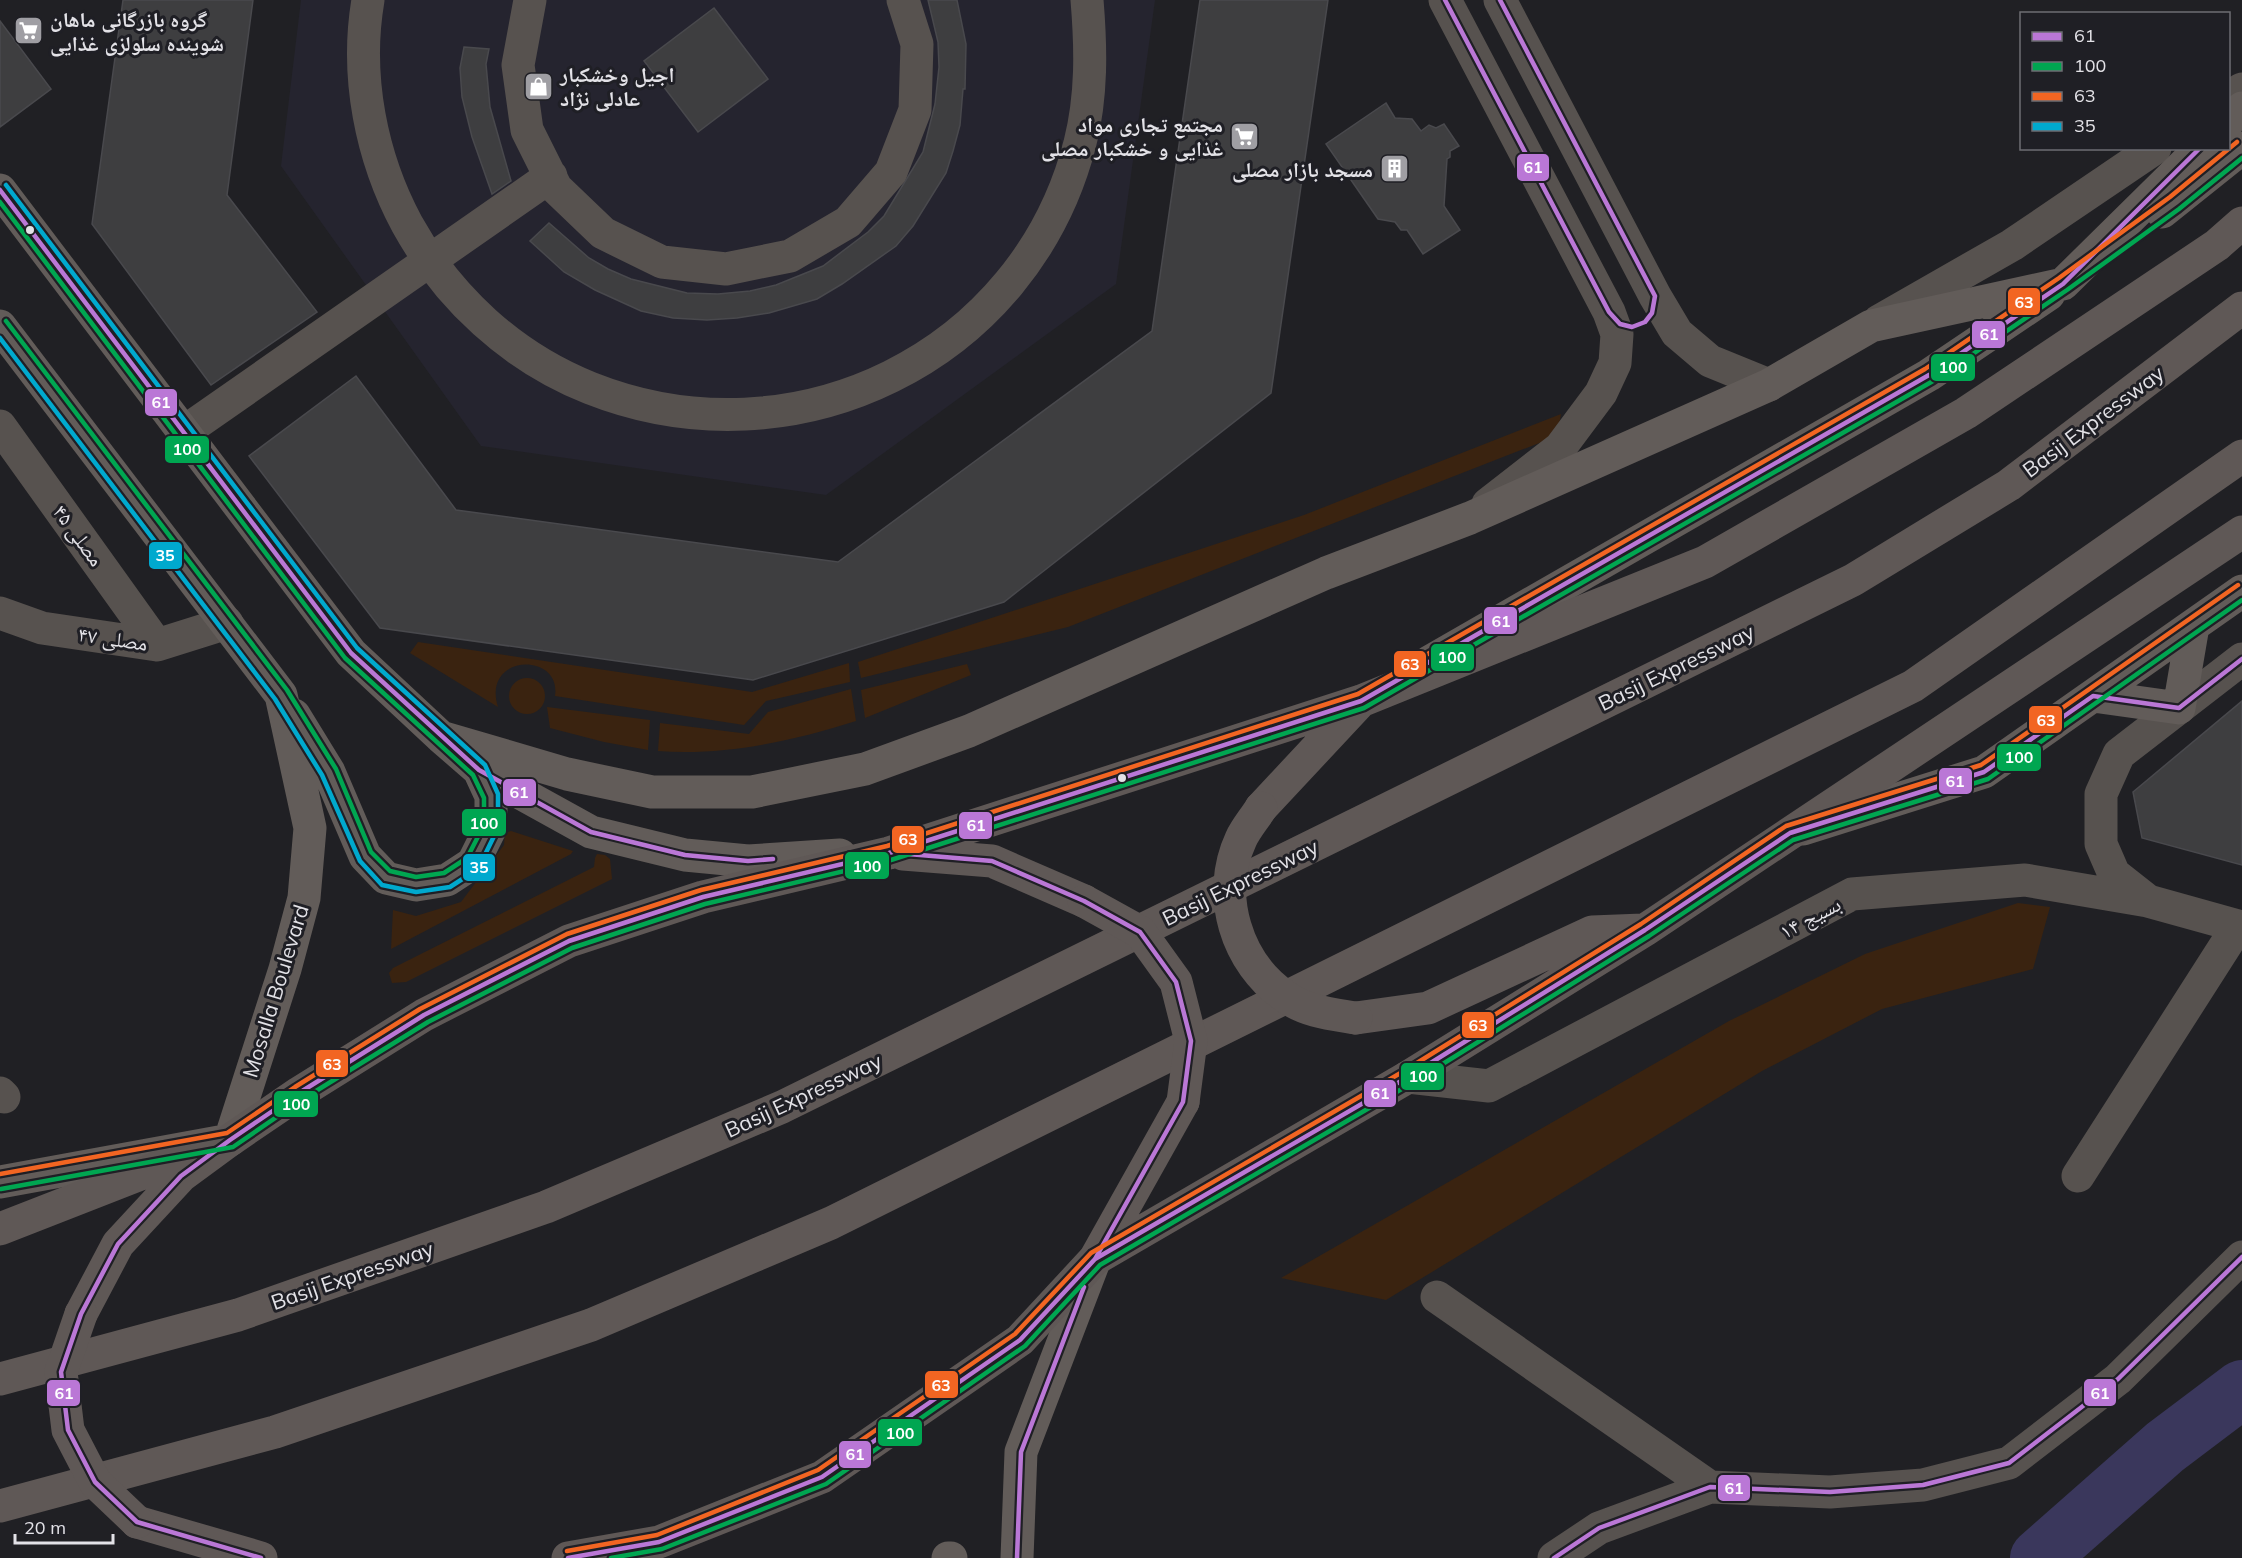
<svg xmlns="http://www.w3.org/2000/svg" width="2242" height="1558" viewBox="0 0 2242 1558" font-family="Mulish,'Noto Naskh Arabic',sans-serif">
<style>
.built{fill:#25242f}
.green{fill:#3a2310}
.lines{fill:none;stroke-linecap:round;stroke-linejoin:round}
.river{stroke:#3a375c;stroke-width:58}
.building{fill:#3e3e40;stroke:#49494d;stroke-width:1.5}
.minor{stroke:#57524f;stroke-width:33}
.major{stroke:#625c59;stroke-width:33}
.highway{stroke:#5f5856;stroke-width:33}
.highway-bridge{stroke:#5f5856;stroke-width:33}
.bus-1-casing{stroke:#1f1f25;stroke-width:9}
.bus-2-casing{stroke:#1f1f25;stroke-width:9}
.bus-3-casing{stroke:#1f1f25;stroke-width:9}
.bus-4-casing{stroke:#1f1f25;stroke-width:9}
.bus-1{stroke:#ba77d6;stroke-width:4.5}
.bus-2{stroke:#00a651;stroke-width:4.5}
.bus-3{stroke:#f26522;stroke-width:4.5}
.bus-4{stroke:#00a9ce;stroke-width:4.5}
.bus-dot{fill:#e3e2e7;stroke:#1f1f25;stroke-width:2}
.labels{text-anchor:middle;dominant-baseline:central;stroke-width:6;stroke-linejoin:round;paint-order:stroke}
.poi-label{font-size:21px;font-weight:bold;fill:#e3e2e7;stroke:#1f1f25;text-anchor:start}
.street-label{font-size:21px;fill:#e3e2e7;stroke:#1f1f25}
.line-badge{stroke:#1f1f25;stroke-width:2}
.badge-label{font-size:16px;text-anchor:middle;font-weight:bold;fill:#fff}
</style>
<rect width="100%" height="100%" fill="#202024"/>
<!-- built -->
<path class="built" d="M 301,0 L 1155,0 L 1116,284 L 826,495 L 481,446 L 281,166 Z"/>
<!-- green -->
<path class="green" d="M 1561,414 L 1557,436 L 1068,627 L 861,678 L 858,662 L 1304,515 Z
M 418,642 L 752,692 L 849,663 L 850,682 L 766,701 L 744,725 L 555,696 C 562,652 481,653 498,707 L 410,653 Z
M 967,664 L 971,675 L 865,718 L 861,690 Z
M509 696a18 18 0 1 1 36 0a18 18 0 1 1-36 0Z
M 851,689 L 856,721 C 793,741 725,756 658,751 L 660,723 L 749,734 L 768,712 Z
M 547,707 L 650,720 L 648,750 L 604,742 L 550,728 Z
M 511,831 L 573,851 L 571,854 L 391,949 L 393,910 L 416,916 L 461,902 L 504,845 L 505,833 Z
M 597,854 L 605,855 L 610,859 L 612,879 L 406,982 L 392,983 L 389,973 L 393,968 L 594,867 L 595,858 Z
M 2018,903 L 2050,907 L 2033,969 L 1882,1009 L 1762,1071 L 1386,1300 L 1281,1278 L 1729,1021 L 1865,954 Z"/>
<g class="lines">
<!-- river -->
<path class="river" d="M 2039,1558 L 2165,1447 L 2242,1389"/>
</g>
<!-- building -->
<path class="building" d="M 123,0 L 253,0 L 227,195 L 317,312 L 211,385 L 92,224 Z
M 928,0 L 957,0 L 966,44 L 965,89 L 963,89 L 960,125 L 953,151 L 946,173 L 913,226 L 896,246 L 842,284 L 817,299 L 769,313 L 737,318 L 707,320 L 673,318 L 641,311 L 595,290 L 564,272 L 530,241 L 549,223 L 589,258 L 608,269 L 631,279 L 687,293 L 718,294 L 750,291 L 776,285 L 823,266 L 868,232 L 884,216 L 923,152 L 935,104 L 939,67 L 938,42 Z
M 1200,0 L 1328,0 L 1271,393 L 1004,602 L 753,680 L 380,628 L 249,456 L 356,376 L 456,510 L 838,562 L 1152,331 Z
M 714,8 L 768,79 L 698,132 L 644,61 Z
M 0,21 L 51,89 L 0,127 Z
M 464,47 L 489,49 L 486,64 L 490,107 L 511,181 L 492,194 L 472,137 L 462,97 L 460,68 Z
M 1386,103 L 1395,118 L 1412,119 L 1421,131 L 1429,125 L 1436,128 L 1444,124 L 1459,146 L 1450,151 L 1450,157 L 1447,159 L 1444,206 L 1460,230 L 1423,254 L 1407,230 L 1401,230 L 1395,222 L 1378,219 L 1326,144 Z
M 2242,701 L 2242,865 L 2142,838 L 2133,792 Z"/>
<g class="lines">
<!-- minor -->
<path class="minor" d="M 368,0 C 355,76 371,157 407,224 C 448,298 512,357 590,388 C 794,469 1025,358 1080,143 C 1092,96 1091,48 1087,0
M 530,0 L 518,65 L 527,130 L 556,188 L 603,233 L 662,262 L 726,269 L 790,256 L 848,222 L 891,172 L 915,110 L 917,44 L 903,0
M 1445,0 L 1609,312 L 1617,334 L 1615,363 L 1601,393 L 1560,448 L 1488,504
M 1500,0 L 1655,296 L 1677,333 L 1710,361 L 1769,385
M 2228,98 L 2242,89
M 1879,321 L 2012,245 L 2155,148
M 0,426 L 157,645
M 184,432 L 551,176
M 0,613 L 42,628 L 157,645 L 227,623
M 2147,900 L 2114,874 L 2101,844 L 2101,794 L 2119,754 L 2242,659
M 1408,1077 L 1489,1086 L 1852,894 L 2025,880 L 2148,901 L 2242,927
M 0,1093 L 4,1097
M 2078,1176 L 2238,926
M 1437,1297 L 1710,1487
M 1554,1558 L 1599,1528 L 1710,1487 L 1830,1492 L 1923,1485 L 2009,1463 L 2118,1379 L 2242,1257"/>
<!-- major -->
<path class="major" d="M 2228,121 L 2242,108
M 0,190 L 351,653 L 441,737 L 479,770 L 591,832 L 685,855 L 748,861 L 840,855
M 2162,212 L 2242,148
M 0,326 L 281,695 L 310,828 L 304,898 L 285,969 L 230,1140 L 0,1182
M 1429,662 L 1929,375 L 2049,294
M 2093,696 L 2179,708 L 2193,626
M 294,715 L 329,772 L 365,856 L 386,878 L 416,885 L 447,880 L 473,863 L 491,827 L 491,796 L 479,770
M 441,737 L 567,774 L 652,792 L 752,792 L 865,769 L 969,731 L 1326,573 L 1470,518 L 1769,385 L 1871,326 L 2063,284 L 2201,148
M 1803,829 L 1984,772 L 2242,591
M 948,1558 L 951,1558
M 1017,1558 L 1021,1452 L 1095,1259"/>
<!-- highway -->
<path class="highway" d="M 1261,808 L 1360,702
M 903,854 L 992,861 L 1084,901
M 1356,1018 L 1428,1008 L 1592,932 L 1643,930
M 0,1229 L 197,1152
M 1095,1259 L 1408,1077 L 1645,930 L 2242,532
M 81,1314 L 118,1244 L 181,1176 L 230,1140 L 299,1093 L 424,1015 L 569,941 L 703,897 L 889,853 L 1361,701 L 1705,562 L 1966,413 L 2217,245 L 2242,223
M 0,1379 L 238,1315 L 546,1207 L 782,1107 L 1853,580 L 2009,485 L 2242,308
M 0,1506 L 275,1432 L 591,1325 L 831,1223 L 1913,686 L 2242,456
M 137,1522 L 261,1558
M 568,1558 L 659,1542 L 822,1477 L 1020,1340 L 1095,1259 L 1183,1102"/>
<!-- highway-bridge -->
<path class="highway-bridge" d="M 1261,808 C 1255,818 1246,828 1241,839 C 1215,895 1236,963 1286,997 C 1307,1012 1332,1014 1356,1018
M 1084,901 L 1140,932 L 1176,982 L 1191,1041 L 1183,1102
M 81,1314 L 61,1372 L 68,1430 L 95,1482 L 137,1522"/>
<defs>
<path id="bus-1" d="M 1445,0 L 1609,312 L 1620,324 L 1632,327 L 1645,322 L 1652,313 L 1655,296 L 1500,0
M 0,190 L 351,653 L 479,770 L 591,832 L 685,855 L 748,861 L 773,859
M 1095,1259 L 1408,1077 L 1645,930 L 1790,833 L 1984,772 L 2093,696 L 2179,708 L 2242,659
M 261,1558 L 137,1522 L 95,1482 L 68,1430 L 61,1372 L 81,1314 L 118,1244 L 181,1176 L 230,1140 L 299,1093 L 424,1015 L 569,941 L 703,897 L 889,853 L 1361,701 L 1929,375 L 2063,284 L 2200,148
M 568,1558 L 659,1542 L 822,1477 L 1020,1340 L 1095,1259 L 1183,1102 L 1191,1041 L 1176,982 L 1140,932 L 1084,901 L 992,861 L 908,854
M 1017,1558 L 1021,1452 L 1084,1287
M 1554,1558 L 1599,1528 L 1710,1487 L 1830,1492 L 1923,1485 L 2009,1463 L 2118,1379 L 2242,1257"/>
<path id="bus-2" d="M 0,202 L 345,658 L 473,775 L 484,798 L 484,825 L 467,858 L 444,873 L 416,877 L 390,871 L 371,852 L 336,769 L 287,690 L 6,321
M 1,1189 L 233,1147 L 303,1099 L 428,1022 L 572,948 L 705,904 L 891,860 L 1364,708 L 1933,381 L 2067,290 L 2179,209 L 2242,158
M 611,1558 L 662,1549 L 826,1484 L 1025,1346 L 1100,1265 L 1412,1083 L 1649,936 L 1793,840 L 1988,779 L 2242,600"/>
<path id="bus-3" d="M 0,1174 L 227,1133 L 295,1087 L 420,1009 L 567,934 L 701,890 L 887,846 L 1358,694 L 1925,369 L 2059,278 L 2170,197 L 2237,142
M 567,1551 L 657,1535 L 818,1470 L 1015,1334 L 1091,1253 L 1404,1071 L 1641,924 L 1786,826 L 1981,765 L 2238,585"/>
<path id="bus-4" d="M 0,338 L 275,699 L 322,775 L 360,861 L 382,885 L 416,892 L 450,887 L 478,869 L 498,828 L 498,794 L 485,765 L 357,648 L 6,185"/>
</defs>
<!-- bus-1 casing -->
<use href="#bus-1" class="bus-1-casing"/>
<!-- bus-2 casing -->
<use href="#bus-2" class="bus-2-casing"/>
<!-- bus-3 casing -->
<use href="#bus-3" class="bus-3-casing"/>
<!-- bus-4 casing -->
<use href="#bus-4" class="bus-4-casing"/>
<!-- bus-1 -->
<use href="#bus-1" class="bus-1"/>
<!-- bus-2 -->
<use href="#bus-2" class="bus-2"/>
<!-- bus-3 -->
<use href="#bus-3" class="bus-3"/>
<!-- bus-4 -->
<use href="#bus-4" class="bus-4"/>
</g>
<!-- icons -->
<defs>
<symbol id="supermarket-square" viewBox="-11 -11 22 22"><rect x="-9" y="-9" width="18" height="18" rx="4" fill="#9f9ea3" stroke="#1f1f25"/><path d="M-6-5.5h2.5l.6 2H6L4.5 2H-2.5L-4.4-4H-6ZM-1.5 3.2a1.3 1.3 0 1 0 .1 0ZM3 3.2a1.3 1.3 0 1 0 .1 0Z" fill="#fff"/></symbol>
<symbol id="shop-square" viewBox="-11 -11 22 22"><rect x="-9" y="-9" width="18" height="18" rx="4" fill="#9f9ea3" stroke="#1f1f25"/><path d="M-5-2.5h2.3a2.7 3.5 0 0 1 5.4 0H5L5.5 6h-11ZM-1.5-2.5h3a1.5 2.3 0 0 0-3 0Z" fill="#fff"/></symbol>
<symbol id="building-square" viewBox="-11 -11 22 22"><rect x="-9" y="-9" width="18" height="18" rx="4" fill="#9f9ea3" stroke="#1f1f25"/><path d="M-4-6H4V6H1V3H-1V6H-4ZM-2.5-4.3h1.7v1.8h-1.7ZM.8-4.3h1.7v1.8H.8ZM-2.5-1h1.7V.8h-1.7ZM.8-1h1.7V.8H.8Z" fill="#fff"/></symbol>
</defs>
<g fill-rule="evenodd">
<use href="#supermarket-square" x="12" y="14" width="33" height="33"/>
<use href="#shop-square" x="522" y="70" width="33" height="33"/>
<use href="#supermarket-square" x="1228" y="120" width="33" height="33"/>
<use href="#building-square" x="1378" y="152" width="33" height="33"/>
</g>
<!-- markers -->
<g class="bus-dot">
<circle cx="30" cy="230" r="5"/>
<circle cx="1122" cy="778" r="5"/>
</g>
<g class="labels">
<!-- poi labels -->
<g class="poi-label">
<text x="50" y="19">گروه بازرگانی ماهان<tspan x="50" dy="24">شوینده سلولزی غذایی</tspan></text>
<text x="560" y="74">اجیل وخشکبار<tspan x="560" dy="24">عادلی نژاد</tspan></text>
<text x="1223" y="124" text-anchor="end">مجتمع تجاری مواد<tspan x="1223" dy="24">غذایی و خشکبار مصلی</tspan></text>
<text x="1373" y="169" text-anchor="end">مسجد بازار مصلی</text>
</g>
<!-- street labels -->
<g class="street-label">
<text transform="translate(2093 421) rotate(-37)">Basij Expressway</text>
<text transform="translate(79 535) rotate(54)">مصلی ۴۵</text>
<text transform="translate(113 638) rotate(8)">مصلی ۴۷</text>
<text transform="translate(1676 667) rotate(-26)">Basij Expressway</text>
<text transform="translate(1240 882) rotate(-26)">Basij Expressway</text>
<text transform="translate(1810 917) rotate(-28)">بسیج ۱۴</text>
<text transform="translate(275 991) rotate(-73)">Mosalla Boulevard</text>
<text transform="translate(803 1095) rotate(-25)">Basij Expressway</text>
<text transform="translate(352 1275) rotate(-19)">Basij Expressway</text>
</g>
</g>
<g class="line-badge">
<rect x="1516" y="153" width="34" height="29" rx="6" fill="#ba77d6"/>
<rect x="2007" y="287" width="34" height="29" rx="6" fill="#f26522"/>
<rect x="1971" y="320" width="35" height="29" rx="6" fill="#ba77d6"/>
<rect x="1930" y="353" width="46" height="29" rx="6" fill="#00a651"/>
<rect x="144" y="388" width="34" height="29" rx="6" fill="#ba77d6"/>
<rect x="164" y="435" width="46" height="29" rx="6" fill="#00a651"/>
<rect x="148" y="541" width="35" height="29" rx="6" fill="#00a9ce"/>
<rect x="1483" y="606" width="35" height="29" rx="6" fill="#ba77d6"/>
<rect x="1430" y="643" width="45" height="29" rx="6" fill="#00a651"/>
<rect x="1393" y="650" width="34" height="28" rx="6" fill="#f26522"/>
<rect x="2028" y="705" width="35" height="29" rx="6" fill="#f26522"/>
<rect x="1996" y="743" width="46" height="29" rx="6" fill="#00a651"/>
<rect x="1938" y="767" width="35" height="28" rx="6" fill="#ba77d6"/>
<rect x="502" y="778" width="35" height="29" rx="6" fill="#ba77d6"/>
<rect x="461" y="808" width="46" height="29" rx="6" fill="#00a651"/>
<rect x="958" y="811" width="35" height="29" rx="6" fill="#ba77d6"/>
<rect x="891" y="825" width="34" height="29" rx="6" fill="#f26522"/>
<rect x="844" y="851" width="46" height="29" rx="6" fill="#00a651"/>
<rect x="462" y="853" width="34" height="29" rx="6" fill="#00a9ce"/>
<rect x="1461" y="1011" width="34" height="28" rx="6" fill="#f26522"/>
<rect x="315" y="1049" width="34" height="29" rx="6" fill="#f26522"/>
<rect x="1400" y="1062" width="45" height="29" rx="6" fill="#00a651"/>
<rect x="1363" y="1079" width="34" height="29" rx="6" fill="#ba77d6"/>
<rect x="273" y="1090" width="46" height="28" rx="6" fill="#00a651"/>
<rect x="924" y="1370" width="35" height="29" rx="6" fill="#f26522"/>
<rect x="2083" y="1378" width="34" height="29" rx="6" fill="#ba77d6"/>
<rect x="46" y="1379" width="35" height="28" rx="6" fill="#ba77d6"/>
<rect x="877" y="1418" width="46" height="29" rx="6" fill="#00a651"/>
<rect x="838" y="1440" width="34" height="29" rx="6" fill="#ba77d6"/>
<rect x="1717" y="1474" width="34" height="28" rx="6" fill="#ba77d6"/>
</g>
<g class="badge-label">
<text x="1533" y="173">61</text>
<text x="2024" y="308">63</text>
<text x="1989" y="340">61</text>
<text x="1953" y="373">100</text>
<text x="161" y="408">61</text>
<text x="187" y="455">100</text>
<text x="165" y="561">35</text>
<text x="1501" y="627">61</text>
<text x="1452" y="663">100</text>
<text x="1410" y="670">63</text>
<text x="2046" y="726">63</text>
<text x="2019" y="763">100</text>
<text x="1955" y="787">61</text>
<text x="519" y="798">61</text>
<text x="484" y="829">100</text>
<text x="976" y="831">61</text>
<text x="908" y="845">63</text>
<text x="867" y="872">100</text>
<text x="479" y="873">35</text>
<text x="1478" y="1031">63</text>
<text x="332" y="1070">63</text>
<text x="1423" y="1082">100</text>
<text x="1380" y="1099">61</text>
<text x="296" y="1110">100</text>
<text x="941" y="1391">63</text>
<text x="2100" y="1399">61</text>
<text x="64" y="1399">61</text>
<text x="900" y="1439">100</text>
<text x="855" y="1460">61</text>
<text x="1734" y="1494">61</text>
</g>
<!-- legend -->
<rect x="2020" y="12" width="210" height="138" fill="#1f1f25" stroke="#6d6d73" stroke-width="1.5"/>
<rect x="2032" y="32" width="30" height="9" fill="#ba77d6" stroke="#6d6d73" stroke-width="1.5"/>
<text x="2074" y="42" font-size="18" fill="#e3e2e7">61</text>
<rect x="2032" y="62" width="30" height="9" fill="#00a651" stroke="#6d6d73" stroke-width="1.5"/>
<text x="2074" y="72" font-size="18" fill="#e3e2e7">100</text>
<rect x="2032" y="92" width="30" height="9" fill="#f26522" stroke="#6d6d73" stroke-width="1.5"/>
<text x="2074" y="102" font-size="18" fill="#e3e2e7">63</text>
<rect x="2032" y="122" width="30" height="9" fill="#00a9ce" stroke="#6d6d73" stroke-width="1.5"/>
<text x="2074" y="132" font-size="18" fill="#e3e2e7">35</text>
<!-- scale -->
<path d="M15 1534v9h98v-9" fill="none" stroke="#e3e2e7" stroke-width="3"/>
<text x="24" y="1534" font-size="18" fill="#e3e2e7" stroke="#1f1f25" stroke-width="4.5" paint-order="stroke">20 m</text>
</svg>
